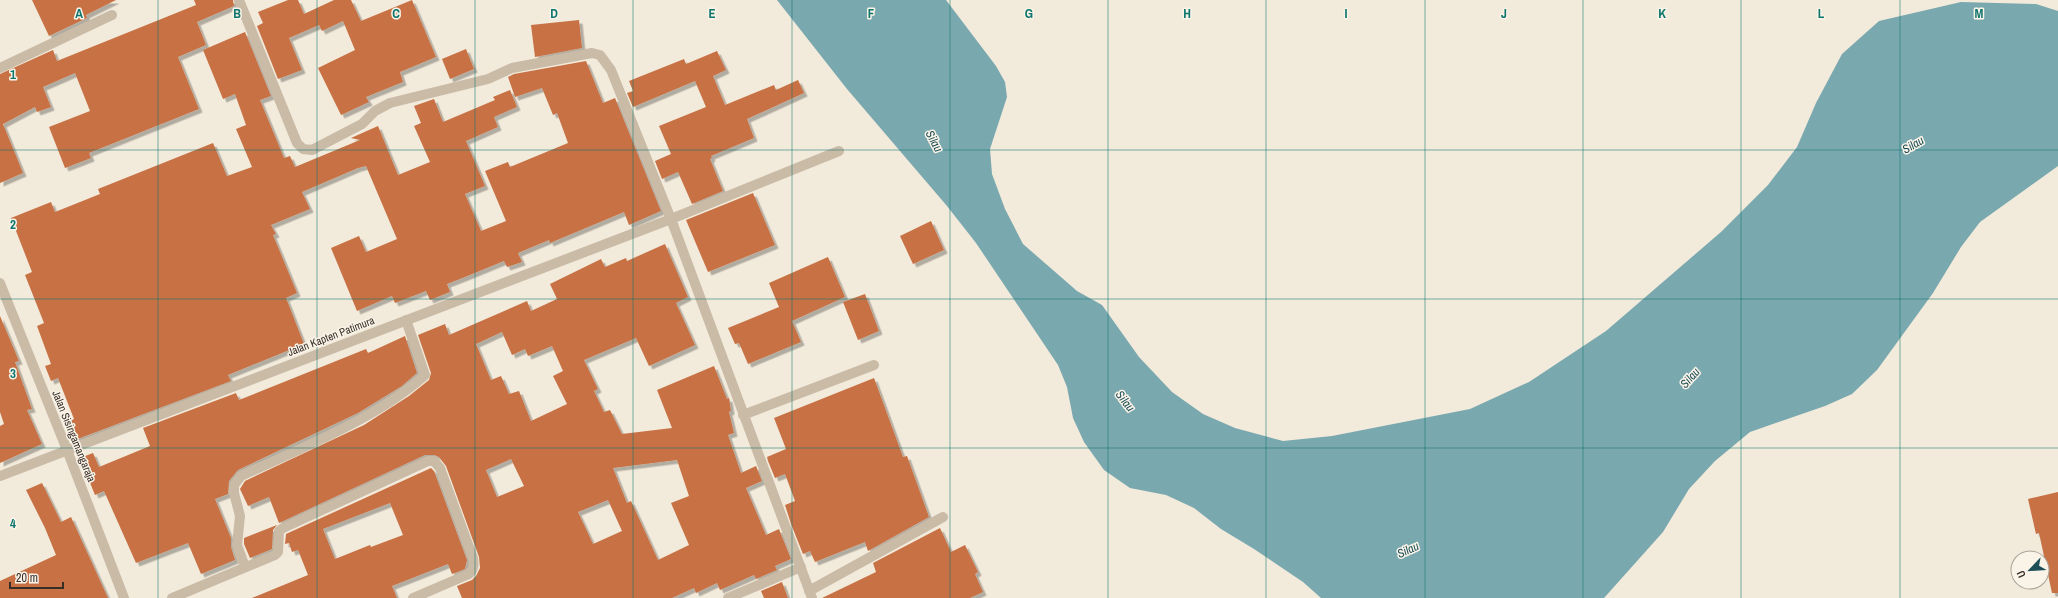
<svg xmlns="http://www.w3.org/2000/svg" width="2058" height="598" viewBox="0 0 2058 598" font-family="'Archivo Narrow',sans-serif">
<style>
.water{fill:#7aa8af}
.building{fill:#c77144;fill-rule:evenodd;filter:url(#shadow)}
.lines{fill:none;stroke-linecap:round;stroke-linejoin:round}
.minor{stroke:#cabba7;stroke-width:10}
.tertiary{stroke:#cabba7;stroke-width:10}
.grid{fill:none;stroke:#0f766e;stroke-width:1;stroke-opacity:0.55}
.labels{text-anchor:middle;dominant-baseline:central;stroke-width:3;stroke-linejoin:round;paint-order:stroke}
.street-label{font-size:11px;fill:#372e28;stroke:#faf3e8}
.water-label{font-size:12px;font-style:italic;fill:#1d4f58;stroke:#faf3e8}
.grid-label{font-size:13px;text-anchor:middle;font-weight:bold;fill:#0f766e;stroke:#faf3e8;stroke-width:3;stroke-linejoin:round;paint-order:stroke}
</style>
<defs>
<filter id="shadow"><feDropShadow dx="3.5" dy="3.5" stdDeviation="0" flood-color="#0004"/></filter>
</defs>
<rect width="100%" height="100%" fill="#f2eadb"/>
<!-- water -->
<path class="water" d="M 777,0 L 946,0 L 996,66 L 1005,82 L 1007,97 L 990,149 L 992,174 L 1005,209 L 1023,244 L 1077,291 L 1102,305 L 1139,357 L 1172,392 L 1203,414 L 1235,428 L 1283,441 L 1332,436 L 1470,409 L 1529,382 L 1606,331 L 1721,232 L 1768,185 L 1797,147 L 1816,103 L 1842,54 L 1879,21 L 1961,2 L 2036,4 L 2058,11 L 2058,166 L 1980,222 L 1961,247 L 1933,293 L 1877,370 L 1852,394 L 1825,406 L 1750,432 L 1715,461 L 1689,489 L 1663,532 L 1604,598 L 1321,598 L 1303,582 L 1254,549 L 1221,529 L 1194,508 L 1166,495 L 1130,488 L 1104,470 L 1084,442 L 1073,418 L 1067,387 L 1058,365 L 976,243 L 947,206 L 847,89 Z"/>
<!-- building -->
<path class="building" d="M 32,0 L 116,0 L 86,15 L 87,18 L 49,36 Z
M 194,0 L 233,0 L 234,6 L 197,22 L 206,45 L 178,57 L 199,109 L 89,153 L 91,158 L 65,168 L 49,127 L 90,111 L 75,73 L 43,87 L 51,107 L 37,112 L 35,107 L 3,124 L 23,173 L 0,183 L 0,74 L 53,50 L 57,61 L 196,5 Z
M 288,0 L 298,0 L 304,14 L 334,0 L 351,0 L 361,21 L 412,0 L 436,57 L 400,72 L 403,82 L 366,97 L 369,102 L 341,115 L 318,68 L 355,50 L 343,21 L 322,31 L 319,25 L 289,38 L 302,70 L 278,79 L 257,26 L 263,23 L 258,12 Z
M 579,20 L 582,48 L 535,57 L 531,25 Z
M 245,32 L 271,96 L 260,100 L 284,158 L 290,156 L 295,167 L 360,140 L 351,138 L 378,126 L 398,175 L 430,162 L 414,126 L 421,123 L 414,106 L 434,99 L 443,122 L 495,100 L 493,97 L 510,90 L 517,107 L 494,117 L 498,127 L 466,141 L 485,186 L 465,194 L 481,231 L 506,221 L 485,171 L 508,162 L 510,167 L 568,143 L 557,113 L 553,115 L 542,88 L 515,97 L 508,77 L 514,74 L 586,61 L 603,103 L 615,98 L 661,211 L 629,225 L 624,212 L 550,243 L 549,240 L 518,253 L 522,262 L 507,267 L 504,261 L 465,277 L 447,284 L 450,292 L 430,300 L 426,291 L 395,303 L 392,296 L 357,311 L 331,248 L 359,236 L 366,252 L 397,239 L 366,166 L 358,168 L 302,192 L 310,209 L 271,225 L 276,234 L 273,235 L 297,293 L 286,298 L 304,344 L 228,375 L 231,381 L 75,440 L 68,422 L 74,419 L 58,378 L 51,381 L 45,366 L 51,364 L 37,326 L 44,323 L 25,275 L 32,272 L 11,218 L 51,202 L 55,212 L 100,194 L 98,189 L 213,143 L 227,176 L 252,167 L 236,129 L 246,125 L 235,94 L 223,99 L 203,50 Z
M 466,49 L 474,69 L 450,79 L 442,59 Z
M 717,51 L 726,70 L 713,76 L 725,105 L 774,85 L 776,90 L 798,80 L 804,93 L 747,119 L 754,138 L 711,156 L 712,158 L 710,159 L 723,191 L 692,204 L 678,172 L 662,179 L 655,161 L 671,154 L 659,126 L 706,107 L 695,81 L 633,107 L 627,93 L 633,91 L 629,81 L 684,59 L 686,64 Z
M 753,193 L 775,245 L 708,272 L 686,220 Z
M 931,221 L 944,250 L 913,264 L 900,236 Z
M 665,244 L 688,297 L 676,303 L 695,345 L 649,366 L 636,338 L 584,360 L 598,389 L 594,391 L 604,412 L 610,410 L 622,434 L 672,428 L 657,390 L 714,366 L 727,399 L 729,398 L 731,411 L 729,412 L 734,433 L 728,435 L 741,473 L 756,466 L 762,481 L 746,488 L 766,535 L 779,529 L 791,559 L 775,566 L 777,570 L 756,579 L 754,575 L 720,590 L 717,583 L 696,593 L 694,588 L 672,598 L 462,598 L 457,586 L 472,580 L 476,576 L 480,568 L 479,557 L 446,466 L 439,457 L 434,455 L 425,455 L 279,523 L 269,497 L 248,506 L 240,489 L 245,481 L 364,425 L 409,396 L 429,380 L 431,373 L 418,335 L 445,324 L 449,335 L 527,301 L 531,311 L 557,299 L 550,284 L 601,259 L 605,267 L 626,258 L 627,261 ZM 502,332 L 512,355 L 525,349 L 528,356 L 552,346 L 563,371 L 553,376 L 567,404 L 531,421 L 519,391 L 509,394 L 501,376 L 491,380 L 476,344 ZM 511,459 L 524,486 L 497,497 L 486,470 ZM 677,460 L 689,496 L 671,503 L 689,545 L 658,560 L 631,501 L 627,503 L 613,468 ZM 608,500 L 622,531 L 593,544 L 578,512 Z
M 828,257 L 845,297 L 792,321 L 801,342 L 748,364 L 739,343 L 735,344 L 728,328 L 779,307 L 769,283 Z
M 865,294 L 879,331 L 858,340 L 843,302 Z
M 0,316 L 19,361 L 15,362 L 32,409 L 27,410 L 42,444 L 0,463 L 0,426 L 4,424 L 0,412 Z
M 405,336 L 417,373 L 402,386 L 358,413 L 238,470 L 229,481 L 228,494 L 215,499 L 231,538 L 231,547 L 235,560 L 201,574 L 188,543 L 136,563 L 104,491 L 95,495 L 80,458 L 93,453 L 99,467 L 150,446 L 143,428 L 236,393 L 239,400 L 366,349 L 368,353 Z
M 874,378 L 903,457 L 907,456 L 929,517 L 868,551 L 865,542 L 815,562 L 810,551 L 803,554 L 791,524 L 785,505 L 795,501 L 785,474 L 775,478 L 768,461 L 767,457 L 786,449 L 774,418 Z
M 431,468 L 434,471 L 467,560 L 465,569 L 452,574 L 448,564 L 392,586 L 397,598 L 252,598 L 308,575 L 298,550 L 292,552 L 289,543 L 285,544 L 286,534 ZM 390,503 L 403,535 L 371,547 L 370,545 L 335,559 L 323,529 Z
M 42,483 L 61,522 L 71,517 L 108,598 L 0,598 L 0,581 L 56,555 L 45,528 L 26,490 Z
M 2058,492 L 2058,593 L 2052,593 L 2039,533 L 2036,534 L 2028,499 Z
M 277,525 L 273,530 L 272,549 L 250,558 L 244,544 L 244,538 Z
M 940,528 L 951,552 L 965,545 L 978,572 L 975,574 L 983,592 L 970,598 L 822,598 L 876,572 L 873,563 Z
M 782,582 L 788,598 L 764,598 L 761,591 Z"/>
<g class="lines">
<!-- minor -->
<path class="minor" d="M 239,0 L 297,143 L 303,149 L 312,150 L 362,124 L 375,111 L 390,103 L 488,79 L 512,68 L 592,53 L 600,55 L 611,70 L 671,219 L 812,598
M 0,68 L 112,15
M 743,415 L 874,365
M 0,476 L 671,219 L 839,151
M 245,567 L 237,545 L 240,516 L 234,493 L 234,485 L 241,476 C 301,448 376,419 425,375 L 406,320
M 809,591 L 943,517
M 172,598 L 275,555 L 278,552 L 279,531 L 283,528 L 428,461 L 434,461 L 440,468 L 473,558 C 474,565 474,569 469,574 L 413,598
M 728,598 L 801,567"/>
<!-- tertiary -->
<path class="tertiary" d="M 0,283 L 67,450 L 124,598"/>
</g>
<!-- grid -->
<path class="grid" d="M 158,0 L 158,598M 317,0 L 317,598M 475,0 L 475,598M 633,0 L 633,598M 792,0 L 792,598M 950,0 L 950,598M 1108,0 L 1108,598M 1266,0 L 1266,598M 1425,0 L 1425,598M 1583,0 L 1583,598M 1741,0 L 1741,598M 1900,0 L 1900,598M 0,150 L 2058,150M 0,299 L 2058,299M 0,448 L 2058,448"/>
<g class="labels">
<!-- street labels -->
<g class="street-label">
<text transform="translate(331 336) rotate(-21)">Jalan Kapten Patimura</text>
<text transform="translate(74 436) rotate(68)">Jalan Sisingamangaraja</text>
</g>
<!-- water labels -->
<g class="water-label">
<text transform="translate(934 141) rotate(62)">Silau</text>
<text transform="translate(1913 145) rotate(-30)">Silau</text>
<text transform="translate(1690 378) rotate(-48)">Silau</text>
<text transform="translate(1125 401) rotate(52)">Silau</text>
<text transform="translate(1408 550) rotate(-24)">Silau</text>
</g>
</g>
<g class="grid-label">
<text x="79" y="18">A</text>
<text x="237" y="18">B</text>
<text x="396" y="18">C</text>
<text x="554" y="18">D</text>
<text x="712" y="18">E</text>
<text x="871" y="18">F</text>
<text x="1029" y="18">G</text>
<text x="1187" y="18">H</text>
<text x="1346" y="18">I</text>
<text x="1504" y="18">J</text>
<text x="1662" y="18">K</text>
<text x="1821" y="18">L</text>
<text x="1979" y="18">M</text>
<text x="13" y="79">1</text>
<text x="13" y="229">2</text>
<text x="13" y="378">3</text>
<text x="13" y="528">4</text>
</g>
<!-- north arrow -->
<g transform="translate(2030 570) rotate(245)"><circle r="19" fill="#faf3e8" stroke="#aca49b"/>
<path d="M0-3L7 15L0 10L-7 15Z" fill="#1d4f58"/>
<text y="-6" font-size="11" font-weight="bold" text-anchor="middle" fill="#372e28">U</text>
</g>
<!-- scale -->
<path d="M10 582v6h53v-6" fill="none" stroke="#372e28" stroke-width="2"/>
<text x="16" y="582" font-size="12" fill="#372e28" stroke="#faf3e8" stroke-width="3" paint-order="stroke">20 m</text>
</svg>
